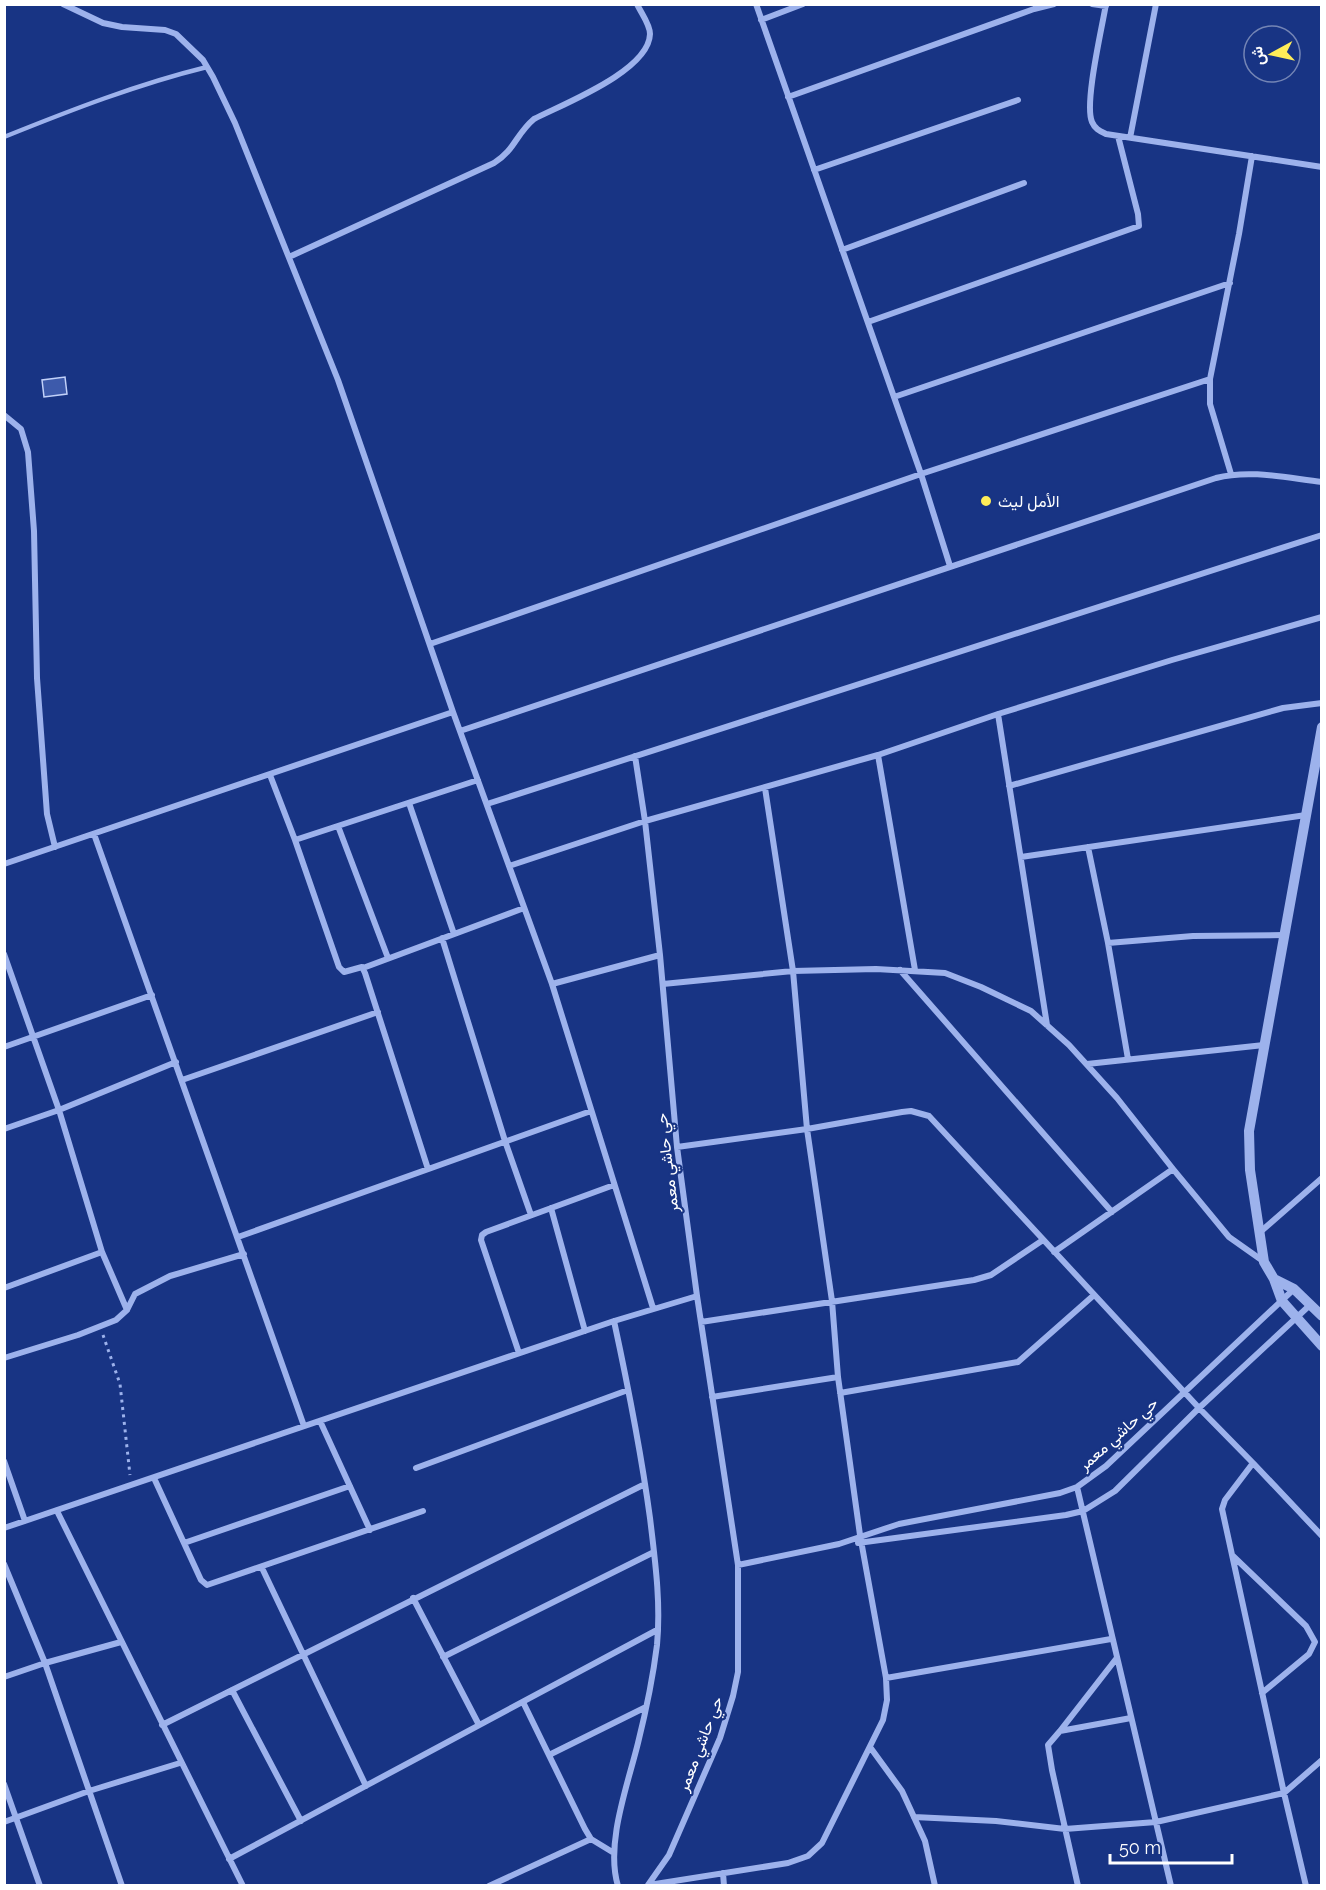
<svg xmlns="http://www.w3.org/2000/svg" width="1326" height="1890" viewBox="0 0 1326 1890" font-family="Raleway,Vazirmatn,sans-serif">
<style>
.building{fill:#3d5aab;stroke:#c2d1f9;stroke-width:1.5}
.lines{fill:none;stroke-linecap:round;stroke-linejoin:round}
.path{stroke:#9db2ec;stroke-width:3;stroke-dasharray:3 4.5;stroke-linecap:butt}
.service{stroke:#9db2ec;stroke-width:4.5}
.minor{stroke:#9db2ec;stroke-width:6}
.tertiary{stroke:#9db2ec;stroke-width:10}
.poi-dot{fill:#ffed58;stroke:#183484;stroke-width:2}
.labels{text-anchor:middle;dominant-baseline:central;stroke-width:4.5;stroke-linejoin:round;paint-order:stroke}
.poi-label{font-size:16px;fill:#fff;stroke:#183484;text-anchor:start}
.street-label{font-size:16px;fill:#fff;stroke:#183484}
</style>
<rect width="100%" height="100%" fill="#183484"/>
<!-- building -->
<path class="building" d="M 65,377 L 67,394 L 44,397 L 42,380 Z"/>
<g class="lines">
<!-- path -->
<path class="path" d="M 103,1335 L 120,1384 L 130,1475"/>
<!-- service -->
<path class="service" d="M 4,137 C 71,110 138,84 207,67"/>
<!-- minor -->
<path class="minor" d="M 756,4 L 921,474 L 950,566
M 1092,4 L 1106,6
M 1106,4 C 1102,28 1084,104 1092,122 C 1095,129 1100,131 1106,134 L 1322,167
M 761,20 L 803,4
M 788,97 L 1034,9 L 1054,4
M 1130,138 L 1156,4
M 814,170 L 1018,100
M 842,250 L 1024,183
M 289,257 L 494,163 C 515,150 516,134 534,119 C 563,104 649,71 650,34 C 650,24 641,13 637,4
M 868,322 L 1139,226 L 1138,214 L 1118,136
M 894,397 L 1230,283
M 4,415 L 21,429 L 28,452 L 34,531 L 37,678 L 47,814 L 55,847
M 1231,474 L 1210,404 L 1210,379 L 1239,234 L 1252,156
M 430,644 L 921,474 L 1210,379
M 453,712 L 552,984 L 653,1308
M 998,714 L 1047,1025
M 460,731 L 1216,478 C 1250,469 1287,478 1322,482
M 878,755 L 915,970
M 635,756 L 645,821 L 660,955 L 677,1147 L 697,1296 L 738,1565
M 270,775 L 295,840 L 339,967 L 344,972 L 362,967 L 365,973 L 428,1169
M 1009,786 L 1283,708 L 1322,703
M 409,803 L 454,934
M 487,804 L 1322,535
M 338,826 L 388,958
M 94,834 L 304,1426
M 295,840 L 478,780
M 1088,847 L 1108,943 L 1193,936 L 1284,935
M 1021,857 L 1306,815
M 4,864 L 453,712 L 338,380 L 235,123 L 213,77 L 203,60 L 176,34 L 165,30 L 122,27 L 103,23 L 63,4
M 509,866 L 645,821 L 878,755 L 998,714 L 1172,660 L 1322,617
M 442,938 L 505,1141 L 531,1215
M 1108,943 L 1128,1059
M 4,954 L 59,1110 L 176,1062
M 363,968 L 524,908
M 900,970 L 1112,1212
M 552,984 L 660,955
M 663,984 L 793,971 L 876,969 L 945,973 L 981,987 L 1031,1011 L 1069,1045 L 1117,1098 L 1173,1169 L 1229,1237 L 1263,1261
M 4,1047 L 152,995
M 1087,1064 L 1264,1045
M 182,1080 L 378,1012
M 4,1129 L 59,1110 L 102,1252 L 4,1288
M 677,1147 L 807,1129 L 902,1112 L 911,1111 L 929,1116 L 1199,1408 L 1253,1463 L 1225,1500 L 1222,1509 L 1284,1793 L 1306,1886
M 551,1208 L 585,1331
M 1259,1233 L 1322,1178
M 238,1237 L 591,1111
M 102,1252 L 127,1310
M 1054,1252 L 1173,1169
M 614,1321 C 628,1386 641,1452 650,1518 C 655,1560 661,1602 657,1645 C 653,1677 646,1711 638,1743 C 628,1784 605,1844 618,1886
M 701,1322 L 974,1280 L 991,1275 L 1043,1240
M 519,1353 L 481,1240 L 482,1235 L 486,1232 L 614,1185
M 4,1358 L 78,1335 L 116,1320 L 127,1310 L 135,1294 L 170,1276 L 244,1254
M 840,1393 L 1018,1362 L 1094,1295
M 712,1397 L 838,1377
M 320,1421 L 370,1530
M 4,1461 L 25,1521
M 1253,1463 L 1322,1536
M 416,1468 L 628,1390
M 154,1478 L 201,1580 L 207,1585 L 423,1511
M 1077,1487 L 1171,1886
M 57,1511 L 243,1886
M 4,1528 L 614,1321 L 697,1296
M 184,1543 L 350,1486
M 858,1543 L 1066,1515 L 1083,1511 L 1115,1491 L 1199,1408 L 1310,1305
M 1233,1556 L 1306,1626 L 1315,1642 L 1309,1654 L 1262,1693
M 4,1564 L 45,1663 L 122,1886
M 262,1568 L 366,1786
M 413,1598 L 479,1725
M 443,1657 L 654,1552
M 4,1677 L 45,1663 L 121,1642
M 886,1678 L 1111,1639
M 232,1690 L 301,1821
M 523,1702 L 585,1829 L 591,1839 L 614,1853
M 162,1725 L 645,1484
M 1060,1731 L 1116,1659
M 870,1747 L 902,1791 L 925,1841 L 935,1886
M 549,1755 L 646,1707
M 4,1784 L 40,1886
M 914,1817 L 996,1821 L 1065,1829 L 1156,1822 L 1284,1793 L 1322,1760
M 4,1822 L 89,1791 L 180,1763
M 229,1859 L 657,1630
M 723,1873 L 724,1886
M 648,1885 L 669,1855 L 720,1738 L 733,1696 L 738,1672 L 738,1565 L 839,1544 L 899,1524 L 1060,1493 L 1077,1487 L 1106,1466 L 1294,1289
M 649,1885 L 788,1863 L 808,1856 L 822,1843 L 883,1720 L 887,1700 L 886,1678 L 860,1535 L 838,1377 L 832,1301 L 807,1129 L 793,971 L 765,788
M 489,1886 L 591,1839
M 1078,1886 L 1052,1770 L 1048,1745 L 1060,1731 L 1131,1718"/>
<!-- tertiary -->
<path class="tertiary" d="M 1322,727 L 1249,1131 L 1250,1170 L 1264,1262 L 1274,1279 L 1282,1301 L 1322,1346
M 1274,1279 L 1294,1289 L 1322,1316"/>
</g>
<!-- markers -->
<circle class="poi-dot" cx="986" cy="501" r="6"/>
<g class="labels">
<!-- poi labels -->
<g class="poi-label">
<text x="998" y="501">الأمل ليث</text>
</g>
<!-- street labels -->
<g class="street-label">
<text transform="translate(667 1163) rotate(-97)">حي حاشي معمر</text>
<text transform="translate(1118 1434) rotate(-42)">حي حاشي معمر</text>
<text transform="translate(700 1744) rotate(-69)">حي حاشي معمر</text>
</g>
</g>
<!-- border -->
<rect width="1326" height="1890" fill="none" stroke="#ffffff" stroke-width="12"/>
<!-- north arrow -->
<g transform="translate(1272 54) rotate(262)"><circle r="28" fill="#183484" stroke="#7485b5" stroke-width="1.5"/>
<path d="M0-4.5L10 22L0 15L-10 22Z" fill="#ffed58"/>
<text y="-9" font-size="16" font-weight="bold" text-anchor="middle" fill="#ffffff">ش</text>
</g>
<!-- scale -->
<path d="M1110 1854v9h122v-9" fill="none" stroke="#ffffff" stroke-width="3"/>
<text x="1119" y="1854" font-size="18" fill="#ffffff" stroke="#183484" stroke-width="4.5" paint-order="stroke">50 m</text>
</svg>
